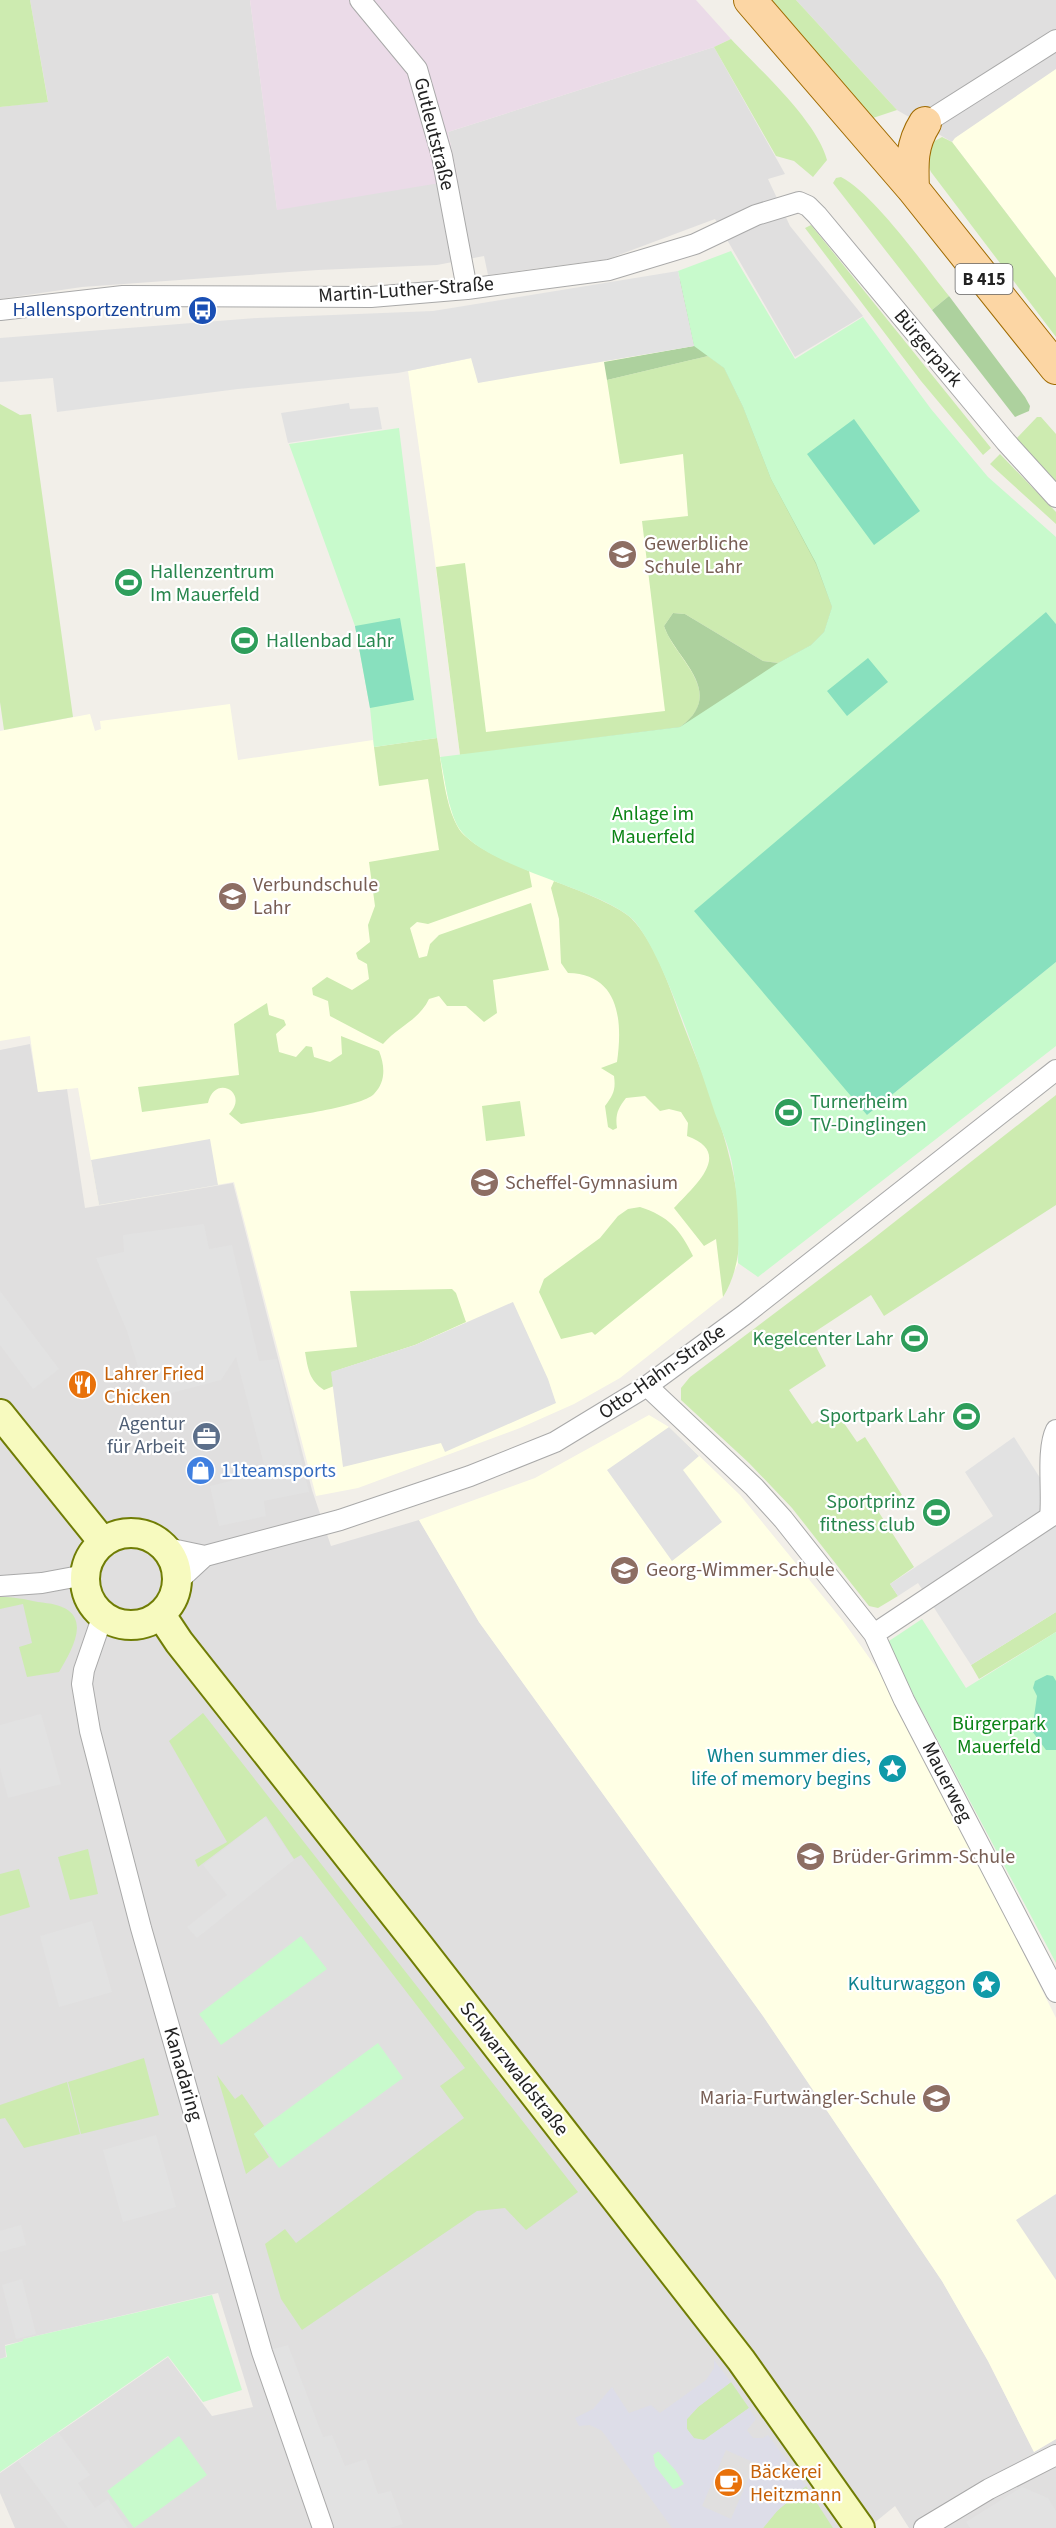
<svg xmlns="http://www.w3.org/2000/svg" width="1056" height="2528" viewBox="0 0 1056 2528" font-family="'Source Sans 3',sans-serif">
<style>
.residential{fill:#e0dfdf}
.industrial{fill:#ebdbe8}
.education{fill:#ffffe5}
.grass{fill:#cdebb0}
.forest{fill:#add19e}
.park{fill:#c8facc}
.pitch{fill:#88e0be}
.parking{fill:#e2e2e2}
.plaza{fill:#dddde8;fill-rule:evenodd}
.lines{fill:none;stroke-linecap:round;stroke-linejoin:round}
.street-casing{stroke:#a9a9a9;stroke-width:22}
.secondary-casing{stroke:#707d05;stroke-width:32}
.primary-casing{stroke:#a06b00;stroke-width:34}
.street{stroke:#fff;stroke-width:20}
.secondary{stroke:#f7fabf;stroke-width:28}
.primary{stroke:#fcd6a4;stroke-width:32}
.labels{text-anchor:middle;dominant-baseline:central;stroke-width:4.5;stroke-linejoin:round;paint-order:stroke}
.shield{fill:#fff;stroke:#646464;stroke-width:1.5}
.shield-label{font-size:18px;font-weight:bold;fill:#222}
.street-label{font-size:20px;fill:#222;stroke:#fff}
.transit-label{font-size:20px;fill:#164399;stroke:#fff;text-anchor:end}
.education-label{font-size:20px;fill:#785e54;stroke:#fff;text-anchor:start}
.leisure-label{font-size:20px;fill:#27864d;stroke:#fff;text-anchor:start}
.park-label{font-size:20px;fill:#0c8416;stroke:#fff}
.food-label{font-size:20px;fill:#c56008;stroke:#fff;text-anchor:start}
.service-label{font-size:20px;fill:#4e5e75;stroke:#fff;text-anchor:end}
.shop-label{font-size:20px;fill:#366cbe;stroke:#fff;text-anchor:start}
.culture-label{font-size:20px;fill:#0d838f;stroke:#fff;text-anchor:end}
</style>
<rect width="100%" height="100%" fill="#f2efe9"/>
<!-- residential -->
<path class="residential" d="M 30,0 L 250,0 L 277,209 L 458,179 L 448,132 L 714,47 L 785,174 L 768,179 L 790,226 L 863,316 L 795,357 L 715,219 L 608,259 L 488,275 L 484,256 L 437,265 L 318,270 L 82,287 L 0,299 L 0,107 L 48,101 Z
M 796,0 L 1056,0 L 1056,278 L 952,142 L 897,110 Z
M 30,1044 L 38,1092 L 67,1089 L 85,1208 L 233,1183 L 312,1490 L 331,1546 L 419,1520 L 479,1622 L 763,2016 L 942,2281 L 988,2361 L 1034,2452 L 1056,2439 L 1056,2528 L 909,2528 L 895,2506 L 868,2528 L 15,2528 L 0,2493 L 0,2473 L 168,2357 L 212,2416 L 253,2407 L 218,2293 L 23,2339 L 23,2341 L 5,2345 L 6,2357 L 0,2359 L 0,1050 Z"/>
<!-- industrial -->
<path class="industrial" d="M 250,0 L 696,0 L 731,39 L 714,47 L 448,132 L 458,180 L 277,210 Z"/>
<!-- education -->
<path class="education" d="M 1056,69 L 1056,278 L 952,142 L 955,138 Z
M 694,346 L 694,717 L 460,755 L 433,546 L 408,371 L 472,358 L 478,382 Z
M 230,704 L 238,760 L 373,740 L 374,747 L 437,738 L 449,804 L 560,883 L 674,1000 L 738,1263 L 723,1297 L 620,1378 L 574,1404 L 520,1428 L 358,1488 L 316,1496 L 234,1182 L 99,1205 L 78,1088 L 38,1092 L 30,1036 L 0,1041 L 0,731 L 90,714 L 95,731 L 101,729 L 100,721 Z
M 649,1415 L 669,1427 L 740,1495 L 843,1621 L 883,1677 L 901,1708 L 1056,2018 L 1056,2439 L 1034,2452 L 988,2361 L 942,2281 L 763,2016 L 479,1622 L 419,1520 L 535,1478 Z"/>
<!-- grass -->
<path class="grass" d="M 0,0 L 30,0 L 48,102 L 0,107 Z
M 765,0 L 796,0 L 897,110 L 873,118 Z
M 731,39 C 759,69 817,121 827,160 L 813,177 L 794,161 L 776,156 L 714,47 Z
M 942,137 L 952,142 L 1056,278 L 1056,337 L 931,172 L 927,163 L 931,143 Z
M 841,177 C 875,195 923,264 949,296 L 932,310 L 833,183 L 836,178 Z
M 811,225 L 991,448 L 983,455 L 921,381 L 805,228 Z
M 708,356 L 724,368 L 743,407 L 771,478 L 816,563 L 832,607 L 824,632 L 811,645 L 778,663 L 763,661 L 685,614 L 673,613 L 664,626 C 675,660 728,692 680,727 L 460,755 L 436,567 L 465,563 L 486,732 L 665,711 L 642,521 L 688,516 L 683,454 L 620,464 L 607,380 Z
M 0,404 L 20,415 L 31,414 L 73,717 L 4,730 L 0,702 Z
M 1037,417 L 1041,417 L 1056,434 L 1056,483 L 1014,441 Z
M 1000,454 L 1056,512 L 1056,524 L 990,464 Z
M 437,738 C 442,764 445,816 464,835 C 482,852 508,861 529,871 L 532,887 L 428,924 L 417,922 L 410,928 L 419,958 L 427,956 L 430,944 L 439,935 L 531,903 L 549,970 L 493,980 L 497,1013 L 484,1022 L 466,1006 L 447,1006 L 439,996 L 429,999 C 419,1020 399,1026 383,1044 L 330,1016 L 328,1001 L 313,995 L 312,988 L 327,977 L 352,990 L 369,979 L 367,964 L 358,959 L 356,953 L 370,942 L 368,925 L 375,906 L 369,862 L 439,850 L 428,779 L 379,786 L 374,747 Z
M 554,881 C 573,888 617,905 631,918 C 656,943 671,991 683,1024 C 711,1096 768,1225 723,1297 L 716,1239 L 704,1246 L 674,1208 C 693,1187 735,1153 687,1136 L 688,1123 L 681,1112 L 669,1109 L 660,1111 L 645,1096 L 626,1098 C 618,1108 615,1115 617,1128 L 613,1130 L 608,1127 L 605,1106 C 613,1095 616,1090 614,1076 L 601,1068 L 617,1062 C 623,1020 619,974 568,973 L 561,963 L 559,919 L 551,888 Z
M 267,1003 L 269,1015 L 284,1020 L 286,1025 L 276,1034 L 279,1052 L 296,1057 L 306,1046 L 312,1047 L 314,1057 L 330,1062 L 342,1054 L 341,1036 L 379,1051 C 385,1066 386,1082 374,1094 C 359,1109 266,1119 241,1124 L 229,1114 C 250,1093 215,1073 208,1103 L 142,1112 L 138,1087 L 239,1075 L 234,1024 Z
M 1056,1095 L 1056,1205 L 884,1316 L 871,1295 L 810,1335 L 826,1366 L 789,1390 L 812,1424 L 835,1410 L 857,1442 L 865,1437 L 902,1495 L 878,1511 L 914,1567 L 890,1584 L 898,1596 L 878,1608 L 869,1606 L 792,1508 L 749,1463 L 681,1400 L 681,1388 L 690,1377 L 869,1242 Z
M 520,1101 L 525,1136 L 486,1141 L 482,1106 Z
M 640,1207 C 668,1216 680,1229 693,1256 L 595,1335 L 592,1332 L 561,1339 L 539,1292 L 544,1279 L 600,1238 L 618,1216 L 628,1209 Z
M 452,1289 L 456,1293 L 466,1322 L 415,1345 L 332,1372 L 334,1386 L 324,1390 C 309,1380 308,1369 305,1352 L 357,1347 L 350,1291 Z
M 0,1597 C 14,1597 24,1599 38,1602 C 44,1603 50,1603 56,1605 C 94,1615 71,1651 59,1672 L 27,1677 L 19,1647 L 32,1643 L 23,1604 L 0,1609 Z
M 1056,1612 L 1056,1632 L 979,1679 L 971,1665 Z
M 203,1713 L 578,2192 L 526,2230 L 505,2208 L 477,2211 L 302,2330 L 281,2299 L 265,2244 L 285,2229 L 296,2243 L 464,2118 L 440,2086 L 465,2068 L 301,1855 L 294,1859 L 266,1816 L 198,1867 L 195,1860 L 227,1842 L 169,1741 Z
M 88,1849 L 98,1894 L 70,1900 L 58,1857 Z
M 19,1869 L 30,1907 L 0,1916 L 0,1874 Z
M 144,2058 L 159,2115 L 81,2134 L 68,2082 Z
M 217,2075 L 235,2099 L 242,2094 L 264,2126 L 254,2134 L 269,2157 L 246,2174 Z
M 67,2082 L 80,2134 L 24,2148 L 5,2118 L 0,2119 L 0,2105 Z
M 731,2382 L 749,2408 L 704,2440 L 694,2439 L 687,2429 L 687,2419 L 698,2407 Z
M 806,2486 L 833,2528 L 763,2528 L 777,2511 Z"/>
<!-- forest -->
<path class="forest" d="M 679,278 L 863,616 L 695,735 L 460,755 L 680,727 C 728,692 675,659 664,626 L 673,613 L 685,614 L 763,661 L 778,663 L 811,645 L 824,632 L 832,607 L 816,564 L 771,479 L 743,407 L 724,368 L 708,356 L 607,380 L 604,362 L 694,346 Z
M 949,296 L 1025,397 L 1030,406 L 1029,411 L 1015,417 L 932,310 Z"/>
<!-- park -->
<path class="park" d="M 731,251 L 795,359 L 863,317 L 931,409 L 988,477 L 1056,537 L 1056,624 L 1046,612 L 867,1115 L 1056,962 L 1056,1046 L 758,1277 L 738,1263 C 739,1229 738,1196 732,1163 C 729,1147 722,1131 716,1116 C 702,1074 660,942 630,917 C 592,885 476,866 456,823 C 447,803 445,779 440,757 L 680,727 L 778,663 L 811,645 L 824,632 L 832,607 L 816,563 L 771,479 L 743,407 L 724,368 L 694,346 L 678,271 Z
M 399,428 L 437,738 L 374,747 L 370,708 L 355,626 L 289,444 Z
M 922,1619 L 966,1688 L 1056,1632 L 1056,1963 L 886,1643 Z
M 301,1936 L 327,1969 L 221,2045 L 199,2014 Z
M 378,2043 L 403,2078 L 279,2168 L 254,2134 Z
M 212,2295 L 242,2390 L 203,2402 L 168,2356 L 0,2472 L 0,2359 L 7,2357 L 5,2346 L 23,2341 L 23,2339 Z
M 179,2436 L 207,2475 L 134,2528 L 107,2491 Z
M 659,2451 L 671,2463 L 684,2484 L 673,2490 L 655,2466 L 653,2455 Z"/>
<!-- pitch -->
<path class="pitch" d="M 854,419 L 920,511 L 874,545 L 807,454 Z
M 1046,612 L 1056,624 L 1056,962 L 867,1115 L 694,911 Z
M 400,618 L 414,700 L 370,708 L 355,626 Z
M 868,658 L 888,682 L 847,716 L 827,691 Z
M 1047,1675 L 1053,1676 L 1056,1681 L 1056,1750 L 1046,1750 L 1032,1731 L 1037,1696 L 1033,1688 L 1035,1681 Z"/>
<!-- parking -->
<path class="parking" d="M 678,271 L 694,346 L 478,383 L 471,358 L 398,373 L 238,389 L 57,412 L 53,378 L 0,382 L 0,338 L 257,318 L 433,311 Z
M 349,403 L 350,409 L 378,407 L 382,429 L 288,443 L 281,413 Z
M 210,1139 L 218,1185 L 99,1205 L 91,1160 Z
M 204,1224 L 209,1249 L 232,1245 L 259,1361 L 277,1359 L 309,1492 L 264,1501 L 266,1516 L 219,1526 L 210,1486 L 266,1472 L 236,1357 L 221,1380 L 148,1399 L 127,1331 L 96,1258 L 124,1252 L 123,1235 Z
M 0,1291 L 59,1369 L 33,1389 L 0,1345 Z
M 513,1302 L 548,1379 L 556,1403 L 445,1452 L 441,1443 L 343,1467 L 331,1372 L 415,1345 Z
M 669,1427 L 699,1456 L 683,1470 L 722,1522 L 672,1561 L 607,1470 Z
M 1014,1437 L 1056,1503 L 1056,1612 L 971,1665 L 918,1583 L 898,1596 L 890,1584 L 993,1516 L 965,1472 Z
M 41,1714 L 61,1784 L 8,1798 L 0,1768 L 0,1725 Z
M 265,1817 L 294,1860 L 197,1938 L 187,1927 L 227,1895 L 203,1865 Z
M 92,1921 L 112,1992 L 59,2007 L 40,1936 Z
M 156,2135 L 176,2207 L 123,2222 L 103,2150 Z
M 1056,2194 L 1056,2280 L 1016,2220 Z
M 21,2225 L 26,2245 L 0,2252 L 0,2231 Z
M 22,2279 L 36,2334 L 16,2339 L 2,2285 Z
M 288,2345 L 323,2437 L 332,2435 L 345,2466 L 366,2459 L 378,2494 L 391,2491 L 403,2524 L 390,2528 L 335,2528 L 273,2349 Z
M 58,2432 L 90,2475 L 78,2483 L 95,2508 L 108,2499 L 128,2528 L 68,2528 L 18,2461 Z
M 1022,2487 L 1048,2498 L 1056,2511 L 1056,2528 L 970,2528 L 966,2522 Z"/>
<!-- plaza -->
<path class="plaza" d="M 714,2360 L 731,2382 L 698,2407 L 687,2419 L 687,2429 L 694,2438 L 704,2440 L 749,2408 L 756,2419 L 747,2430 L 753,2438 L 763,2438 L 768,2435 L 806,2486 L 777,2511 L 763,2528 L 672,2528 L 602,2431 L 590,2425 L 579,2426 L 575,2418 L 593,2409 L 612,2387 L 629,2413 L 651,2405 L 660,2413 L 706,2380 L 714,2368 ZM 726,2450 L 755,2463 L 731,2519 L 702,2506 ZM 658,2451 L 678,2473 L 684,2484 L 679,2488 L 673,2489 L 655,2466 L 653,2455 Z"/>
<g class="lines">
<defs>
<path id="street" d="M 360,0 L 417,69 L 442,156 L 467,289
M 925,123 L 1056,40
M 0,310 L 123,296 L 371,297 L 467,289 L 609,270 L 695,244 L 756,215 L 799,202 L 808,206 L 817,215 L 1006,442 L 1056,497
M 647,1386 L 754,1487 L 783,1519 L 874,1634 L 1050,1517 C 1053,1492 1046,1450 1056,1430
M 167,1548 L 205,1556 L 340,1520 L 470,1476 L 555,1442 L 647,1386 L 744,1315 L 1056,1070
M 178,1581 L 205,1556
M 0,1586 L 42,1583 L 85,1575
M 103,1615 L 84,1670 L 82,1684 L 90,1731 L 141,1928 L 262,2352 L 323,2528
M 874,1634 L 904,1700 L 1056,1992
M 924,2528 L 989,2489 L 1056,2455"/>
<path id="secondary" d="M 0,1414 L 103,1542
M85 1579a46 46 0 1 1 92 0a46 46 0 1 1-92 0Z
M 161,1615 L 179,1642 L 419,1946 L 741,2360 L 860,2528"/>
<path id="primary" d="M 750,0 L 913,189 L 1056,368
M 913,189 C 912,164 911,145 925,123"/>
</defs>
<!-- street casing -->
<use href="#street" class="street-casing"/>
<!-- secondary casing -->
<use href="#secondary" class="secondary-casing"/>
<!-- primary casing -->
<use href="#primary" class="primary-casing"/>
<!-- street -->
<use href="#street" class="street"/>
<!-- secondary -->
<use href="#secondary" class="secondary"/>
<!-- primary -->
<use href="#primary" class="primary"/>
</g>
<!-- icons -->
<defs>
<symbol id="bus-disc" viewBox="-11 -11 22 22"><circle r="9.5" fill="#1a4fb4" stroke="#fff"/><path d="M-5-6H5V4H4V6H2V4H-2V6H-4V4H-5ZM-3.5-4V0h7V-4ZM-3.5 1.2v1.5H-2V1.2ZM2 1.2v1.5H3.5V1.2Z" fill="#fff"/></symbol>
<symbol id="school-disc" viewBox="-11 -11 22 22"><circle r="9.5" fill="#8d6e63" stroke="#fff"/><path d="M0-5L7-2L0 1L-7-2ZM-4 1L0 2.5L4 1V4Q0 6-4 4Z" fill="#fff"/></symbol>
<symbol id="stadium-disc" viewBox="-11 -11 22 22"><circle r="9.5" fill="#2e9e5b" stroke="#fff"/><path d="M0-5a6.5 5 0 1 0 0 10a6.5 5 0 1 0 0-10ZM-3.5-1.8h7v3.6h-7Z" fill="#fff"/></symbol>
<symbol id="restaurant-disc" viewBox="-11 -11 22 22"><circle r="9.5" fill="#e8710a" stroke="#fff"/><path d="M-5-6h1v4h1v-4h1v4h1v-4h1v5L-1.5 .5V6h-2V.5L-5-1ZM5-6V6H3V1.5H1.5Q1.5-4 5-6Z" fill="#fff"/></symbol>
<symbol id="office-disc" viewBox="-11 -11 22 22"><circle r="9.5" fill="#5c6f8a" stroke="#fff"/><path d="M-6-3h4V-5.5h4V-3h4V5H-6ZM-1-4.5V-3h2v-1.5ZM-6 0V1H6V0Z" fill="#fff"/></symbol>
<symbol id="shop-disc" viewBox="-11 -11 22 22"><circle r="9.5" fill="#3f7fe0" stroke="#fff"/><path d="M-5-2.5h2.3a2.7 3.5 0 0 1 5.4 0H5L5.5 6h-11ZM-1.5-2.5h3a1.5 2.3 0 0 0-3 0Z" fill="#fff"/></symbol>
<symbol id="sight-disc" viewBox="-11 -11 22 22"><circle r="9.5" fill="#0f9aa8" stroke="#fff"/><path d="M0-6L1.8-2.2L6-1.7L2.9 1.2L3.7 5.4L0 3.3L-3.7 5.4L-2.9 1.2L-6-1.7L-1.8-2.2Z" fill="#fff"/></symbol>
<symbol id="cafe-disc" viewBox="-11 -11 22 22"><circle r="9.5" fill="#e8710a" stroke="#fff"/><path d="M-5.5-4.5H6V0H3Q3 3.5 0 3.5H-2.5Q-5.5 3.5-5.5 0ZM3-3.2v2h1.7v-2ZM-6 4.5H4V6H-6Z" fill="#fff"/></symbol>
</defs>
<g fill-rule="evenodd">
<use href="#bus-disc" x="186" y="294" width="33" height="33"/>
<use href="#school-disc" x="606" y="538" width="33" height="33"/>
<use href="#stadium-disc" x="112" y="566" width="33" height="33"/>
<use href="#stadium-disc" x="228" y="624" width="33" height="33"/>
<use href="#school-disc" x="216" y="880" width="33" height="33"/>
<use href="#stadium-disc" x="772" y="1096" width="33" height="33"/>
<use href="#school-disc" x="468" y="1166" width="33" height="33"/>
<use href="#stadium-disc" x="898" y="1322" width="33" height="33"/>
<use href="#restaurant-disc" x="66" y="1368" width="33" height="33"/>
<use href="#stadium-disc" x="950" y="1400" width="33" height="33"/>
<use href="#office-disc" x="190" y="1420" width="33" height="33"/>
<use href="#shop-disc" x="184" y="1454" width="33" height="33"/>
<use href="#stadium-disc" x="920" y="1496" width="33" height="33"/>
<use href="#school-disc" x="608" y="1554" width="33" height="33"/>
<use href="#sight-disc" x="876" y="1752" width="33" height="33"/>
<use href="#school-disc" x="794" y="1840" width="33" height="33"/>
<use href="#sight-disc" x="970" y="1968" width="33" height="33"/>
<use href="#school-disc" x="920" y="2082" width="33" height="33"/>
<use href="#cafe-disc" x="712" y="2466" width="33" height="33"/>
</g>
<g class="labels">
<!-- shield labels -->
<rect class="shield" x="955.5" y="264" width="57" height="30" rx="4.5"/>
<g class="shield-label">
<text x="984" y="279">B 415</text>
</g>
<!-- street labels -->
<g class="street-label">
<text transform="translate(434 134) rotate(76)">Gutleutstraße</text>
<text transform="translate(406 290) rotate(-4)">Martin-Luther-Straße</text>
<text transform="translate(928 348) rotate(50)">Bürgerpark</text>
<text transform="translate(662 1372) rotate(-35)">Otto-Hahn-Straße</text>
<text transform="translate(947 1782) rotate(63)">Mauerweg</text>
<text transform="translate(514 2069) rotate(52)">Schwarzwaldstraße</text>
<text transform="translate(183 2074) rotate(74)">Kanadaring</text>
</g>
<!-- transit labels -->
<g class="transit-label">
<text x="181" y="310">Hallensportzentrum</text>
</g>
<!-- education labels -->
<g class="education-label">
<text x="644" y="544">Gewerbliche<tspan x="644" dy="23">Schule Lahr</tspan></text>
<text x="253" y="885">Verbundschule<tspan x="253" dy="23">Lahr</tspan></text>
<text x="505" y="1183">Scheffel-Gymnasium</text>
<text x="646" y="1570">Georg-Wimmer-Schule</text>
<text x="832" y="1857">Brüder-Grimm-Schule</text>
<text x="916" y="2098" text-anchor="end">Maria-Furtwängler-Schule</text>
</g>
<!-- leisure labels -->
<g class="leisure-label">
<text x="150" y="572">Hallenzentrum<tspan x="150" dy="23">Im Mauerfeld</tspan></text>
<text x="266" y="641">Hallenbad Lahr</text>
<text x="810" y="1102">Turnerheim<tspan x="810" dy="23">TV-Dinglingen</tspan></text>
<text x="893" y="1339" text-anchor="end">Kegelcenter Lahr</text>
<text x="945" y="1416" text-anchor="end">Sportpark Lahr</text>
<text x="915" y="1502" text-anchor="end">Sportprinz<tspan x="915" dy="23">fitness club</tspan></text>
</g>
<!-- park labels -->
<g class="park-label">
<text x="653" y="814">Anlage im<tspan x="653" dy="23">Mauerfeld</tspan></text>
<text x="999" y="1724">Bürgerpark<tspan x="999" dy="23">Mauerfeld</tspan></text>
</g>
<!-- food labels -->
<g class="food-label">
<text x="104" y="1374">Lahrer Fried<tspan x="104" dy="23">Chicken</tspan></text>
<text x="750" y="2472">Bäckerei<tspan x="750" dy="23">Heitzmann</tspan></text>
</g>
<!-- service labels -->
<g class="service-label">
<text x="185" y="1424">Agentur<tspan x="185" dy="23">für Arbeit</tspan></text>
</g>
<!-- shop labels -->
<g class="shop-label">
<text x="221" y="1471">11teamsports</text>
</g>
<!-- culture labels -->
<g class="culture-label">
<text x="871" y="1756">When summer dies,<tspan x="871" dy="23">life of memory begins</tspan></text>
<text x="966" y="1984">Kulturwaggon</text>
</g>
</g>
</svg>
